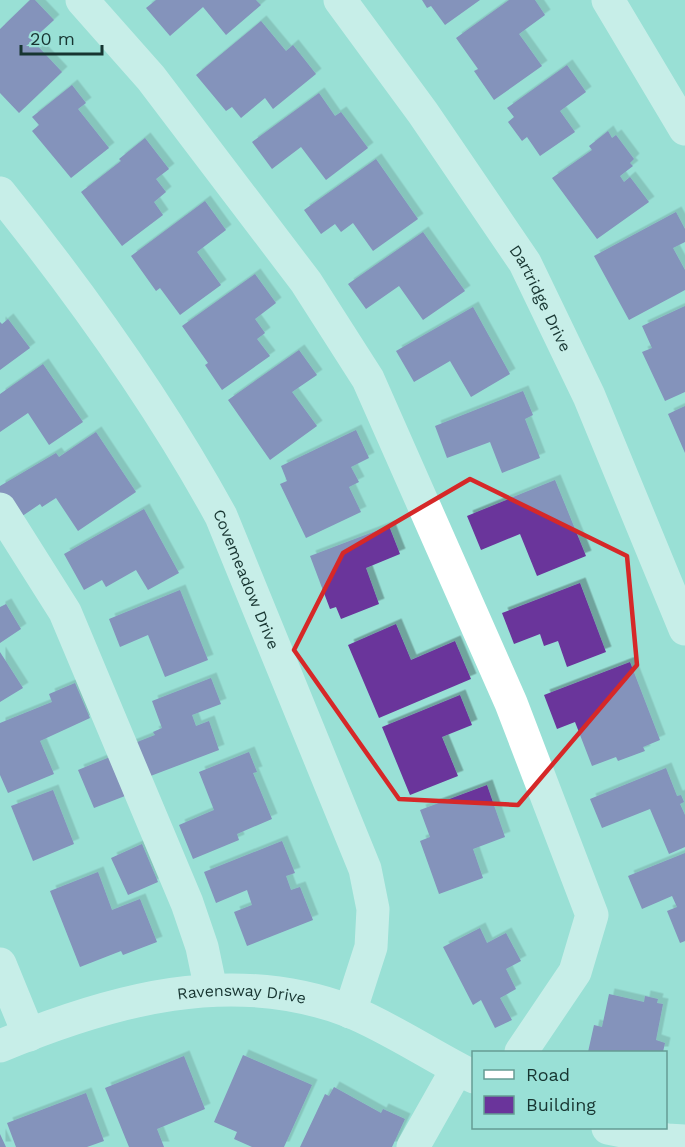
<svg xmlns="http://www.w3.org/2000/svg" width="685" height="1147" viewBox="0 0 685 1147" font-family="'Work Sans',sans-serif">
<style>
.building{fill:#6a349b;filter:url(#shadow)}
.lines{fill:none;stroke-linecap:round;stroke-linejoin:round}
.minor{stroke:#fff;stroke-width:33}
.marked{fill:none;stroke:#d62828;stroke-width:4.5;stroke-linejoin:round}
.labels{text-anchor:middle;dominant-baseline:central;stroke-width:6;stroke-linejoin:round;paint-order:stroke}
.street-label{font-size:16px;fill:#173531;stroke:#99e0d6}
</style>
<defs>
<filter id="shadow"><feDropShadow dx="5.5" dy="-5.5" stdDeviation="0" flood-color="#0004"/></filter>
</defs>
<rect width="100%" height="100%" fill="#99e0d6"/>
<!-- building -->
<path class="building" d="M 30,0 L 35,0 L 54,20 L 32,40 L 62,72 L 19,113 L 0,93 L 0,29 Z
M 156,0 L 256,0 L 261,5 L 226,35 L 203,7 L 170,36 L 146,8 Z
M 422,0 L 480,0 L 445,25 L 431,6 L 427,8 Z
M 509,0 L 535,0 L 545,15 L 519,34 L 542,66 L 494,100 L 474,71 L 478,69 L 456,38 Z
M 261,21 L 286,51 L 293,45 L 316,74 L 273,109 L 265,98 L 241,118 L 232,107 L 226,111 L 196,75 Z
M 567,65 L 586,92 L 560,111 L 575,132 L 540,156 L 527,137 L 522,141 L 508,122 L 514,117 L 507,108 Z
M 72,85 L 86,103 L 78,109 L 109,148 L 71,178 L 32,131 L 39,125 L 32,117 Z
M 319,93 L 335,116 L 341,112 L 368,148 L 326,180 L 301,147 L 272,169 L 252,142 Z
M 608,131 L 612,138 L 616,135 L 634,159 L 630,163 L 633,166 L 620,176 L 624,182 L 630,177 L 649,202 L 597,239 L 552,178 L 592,150 L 589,146 Z
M 145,138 L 169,169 L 156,179 L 166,192 L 154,202 L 163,215 L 122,246 L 81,192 L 121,161 L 119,159 Z
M 376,159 L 418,219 L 373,251 L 353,223 L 341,232 L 335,224 L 321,234 L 304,210 Z
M 205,201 L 226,230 L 197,252 L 221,285 L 180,315 L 160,288 L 156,291 L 131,256 Z
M 676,212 L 685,229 L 685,242 L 673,248 L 685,270 L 685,290 L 629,320 L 594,256 Z
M 423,232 L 465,291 L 423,320 L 399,286 L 366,309 L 348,284 Z
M 255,274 L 276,303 L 255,319 L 265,333 L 257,339 L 270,356 L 222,390 L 205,365 L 208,363 L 182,326 Z
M 685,306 L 685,392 L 665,401 L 642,352 L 652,348 L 642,326 Z
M 473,307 L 510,374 L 471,397 L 450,361 L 414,382 L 396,351 Z
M 8,319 L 30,348 L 0,370 L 0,322 L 2,324 Z
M 299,350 L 317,375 L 292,392 L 317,426 L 270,460 L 228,400 Z
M 43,364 L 83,422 L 49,445 L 28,413 L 0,432 L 0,394 Z
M 523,391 L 533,415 L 525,419 L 540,458 L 502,473 L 490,442 L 447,458 L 435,426 Z
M 685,406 L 685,453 L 668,414 Z
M 356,430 L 369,458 L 351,467 L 359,482 L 349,487 L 361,512 L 306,538 L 280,484 L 287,481 L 281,466 Z
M 96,432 L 136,492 L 78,531 L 56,498 L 42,507 L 40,504 L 15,521 L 0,498 L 0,486 L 56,453 L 59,457 Z
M 555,480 L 586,556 L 537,576 L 520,534 L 481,550 L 467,516 Z
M 144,509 L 179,573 L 148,590 L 136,570 L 106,587 L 102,580 L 84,590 L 64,554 Z
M 389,526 L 400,554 L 366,568 L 379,604 L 341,619 L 336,607 L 330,609 L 310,556 Z
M 580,583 L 606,652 L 567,667 L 558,641 L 544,646 L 540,634 L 514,644 L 502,613 Z
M 180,590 L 208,660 L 165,677 L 148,635 L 120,647 L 109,619 Z
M 6,604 L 21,629 L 0,643 L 0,607 Z
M 396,624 L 411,660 L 455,641 L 471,679 L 379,718 L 348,645 Z
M 0,652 L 23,688 L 0,702 Z
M 630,662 L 660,740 L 643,747 L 645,751 L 618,761 L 616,757 L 592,766 L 575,722 L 557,729 L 544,695 Z
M 211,678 L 221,704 L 192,715 L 196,726 L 209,721 L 219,750 L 140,780 L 127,746 L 155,735 L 153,732 L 162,728 L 152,701 Z
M 75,683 L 90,718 L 40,741 L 54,774 L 8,793 L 0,775 L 0,723 L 52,702 L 49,694 Z
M 460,695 L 472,725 L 442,737 L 458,776 L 410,795 L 382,727 Z
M 249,752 L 257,772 L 253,773 L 272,819 L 237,834 L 239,840 L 193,859 L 179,825 L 214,810 L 199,772 Z
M 110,757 L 125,796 L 94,808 L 78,770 Z
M 666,768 L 677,796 L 681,795 L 684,802 L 680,804 L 685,815 L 685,847 L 669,854 L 650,809 L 602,828 L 590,799 Z
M 487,785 L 505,837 L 473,849 L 483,878 L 439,894 L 420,841 L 430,837 L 420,810 Z
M 53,790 L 74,844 L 33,861 L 11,806 Z
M 282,841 L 295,873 L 286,876 L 291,890 L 300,887 L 313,920 L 247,946 L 234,912 L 252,905 L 247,890 L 216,903 L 204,872 Z
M 142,844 L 158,882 L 128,895 L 111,858 Z
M 685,853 L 685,941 L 680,943 L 667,911 L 677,907 L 672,896 L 642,909 L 628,876 Z
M 98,872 L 112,910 L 140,899 L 157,942 L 123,955 L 121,951 L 80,967 L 50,891 Z
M 480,928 L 487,943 L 506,933 L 521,961 L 506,969 L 516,989 L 500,998 L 512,1020 L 495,1028 L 481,1000 L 473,1005 L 443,947 Z
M 609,994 L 644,1002 L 645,996 L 658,999 L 657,1003 L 663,1004 L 656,1040 L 665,1043 L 663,1052 L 588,1052 L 594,1025 L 602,1027 Z
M 243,1055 L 312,1085 L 284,1147 L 252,1147 L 234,1139 L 237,1132 L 214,1122 Z
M 184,1056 L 205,1109 L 157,1129 L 164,1147 L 129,1147 L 105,1088 Z
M 334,1087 L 381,1113 L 383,1109 L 405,1119 L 392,1147 L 300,1147 L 325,1094 L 329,1096 Z
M 86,1093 L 104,1141 L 87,1147 L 16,1147 L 7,1123 Z
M 0,1134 L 6,1147 L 0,1147 Z"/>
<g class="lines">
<!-- minor -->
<g class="minor">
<path d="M 82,0 L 151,78 L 306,282 L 368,379 L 511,703 L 592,915 L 575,972 L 521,1052"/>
<path id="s1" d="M 340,0 L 423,113 L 525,263 L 589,396 L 685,629"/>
<path d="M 608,0 L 685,129"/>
<path id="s2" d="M 0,193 C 82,295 158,401 221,516 L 365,869 L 373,909 L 371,947 L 350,1012"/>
<path d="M 0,509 L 65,612 L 187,903 L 202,947 L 211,990"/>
<path d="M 0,964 L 29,1035"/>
<path id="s3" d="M 0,1046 C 111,1000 231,966 349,1011 C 391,1028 433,1057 474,1077"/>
<path d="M 608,1128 L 667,1140 L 685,1141"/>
<path d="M 413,1147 L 457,1069"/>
</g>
</g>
<!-- marked area -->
<path d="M0 0H685V1147H0ZM 470,479 L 627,556 L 637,665 L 518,805 L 399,799 L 294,650 L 343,553 Z" fill="#99e0d6" fill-opacity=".55" fill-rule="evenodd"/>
<path class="marked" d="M 470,479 L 627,556 L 637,665 L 518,805 L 399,799 L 294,650 L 343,553 Z"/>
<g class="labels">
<!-- street labels -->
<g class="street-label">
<text stroke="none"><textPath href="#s1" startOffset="360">Dartridge Drive</textPath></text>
<text stroke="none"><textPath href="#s2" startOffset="460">Covemeadow Drive</textPath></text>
<text stroke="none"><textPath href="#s3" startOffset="250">Ravensway Drive</textPath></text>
</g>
</g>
<!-- legend -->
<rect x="472" y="1051" width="195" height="78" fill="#99e0d6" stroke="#659c94" stroke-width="1.5"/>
<rect x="484" y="1070" width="30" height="9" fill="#ffffff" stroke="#659c94" stroke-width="1.5"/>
<text x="526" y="1081" font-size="18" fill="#173531">Road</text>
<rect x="484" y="1096" width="30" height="18" fill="#6a349b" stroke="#659c94" stroke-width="1.5"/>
<text x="526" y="1111" font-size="18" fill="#173531">Building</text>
<!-- scale -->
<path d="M21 45v9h81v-9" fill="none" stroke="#173531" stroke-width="3"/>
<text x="30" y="45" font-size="18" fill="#173531" stroke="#99e0d6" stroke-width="4.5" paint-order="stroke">20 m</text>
</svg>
